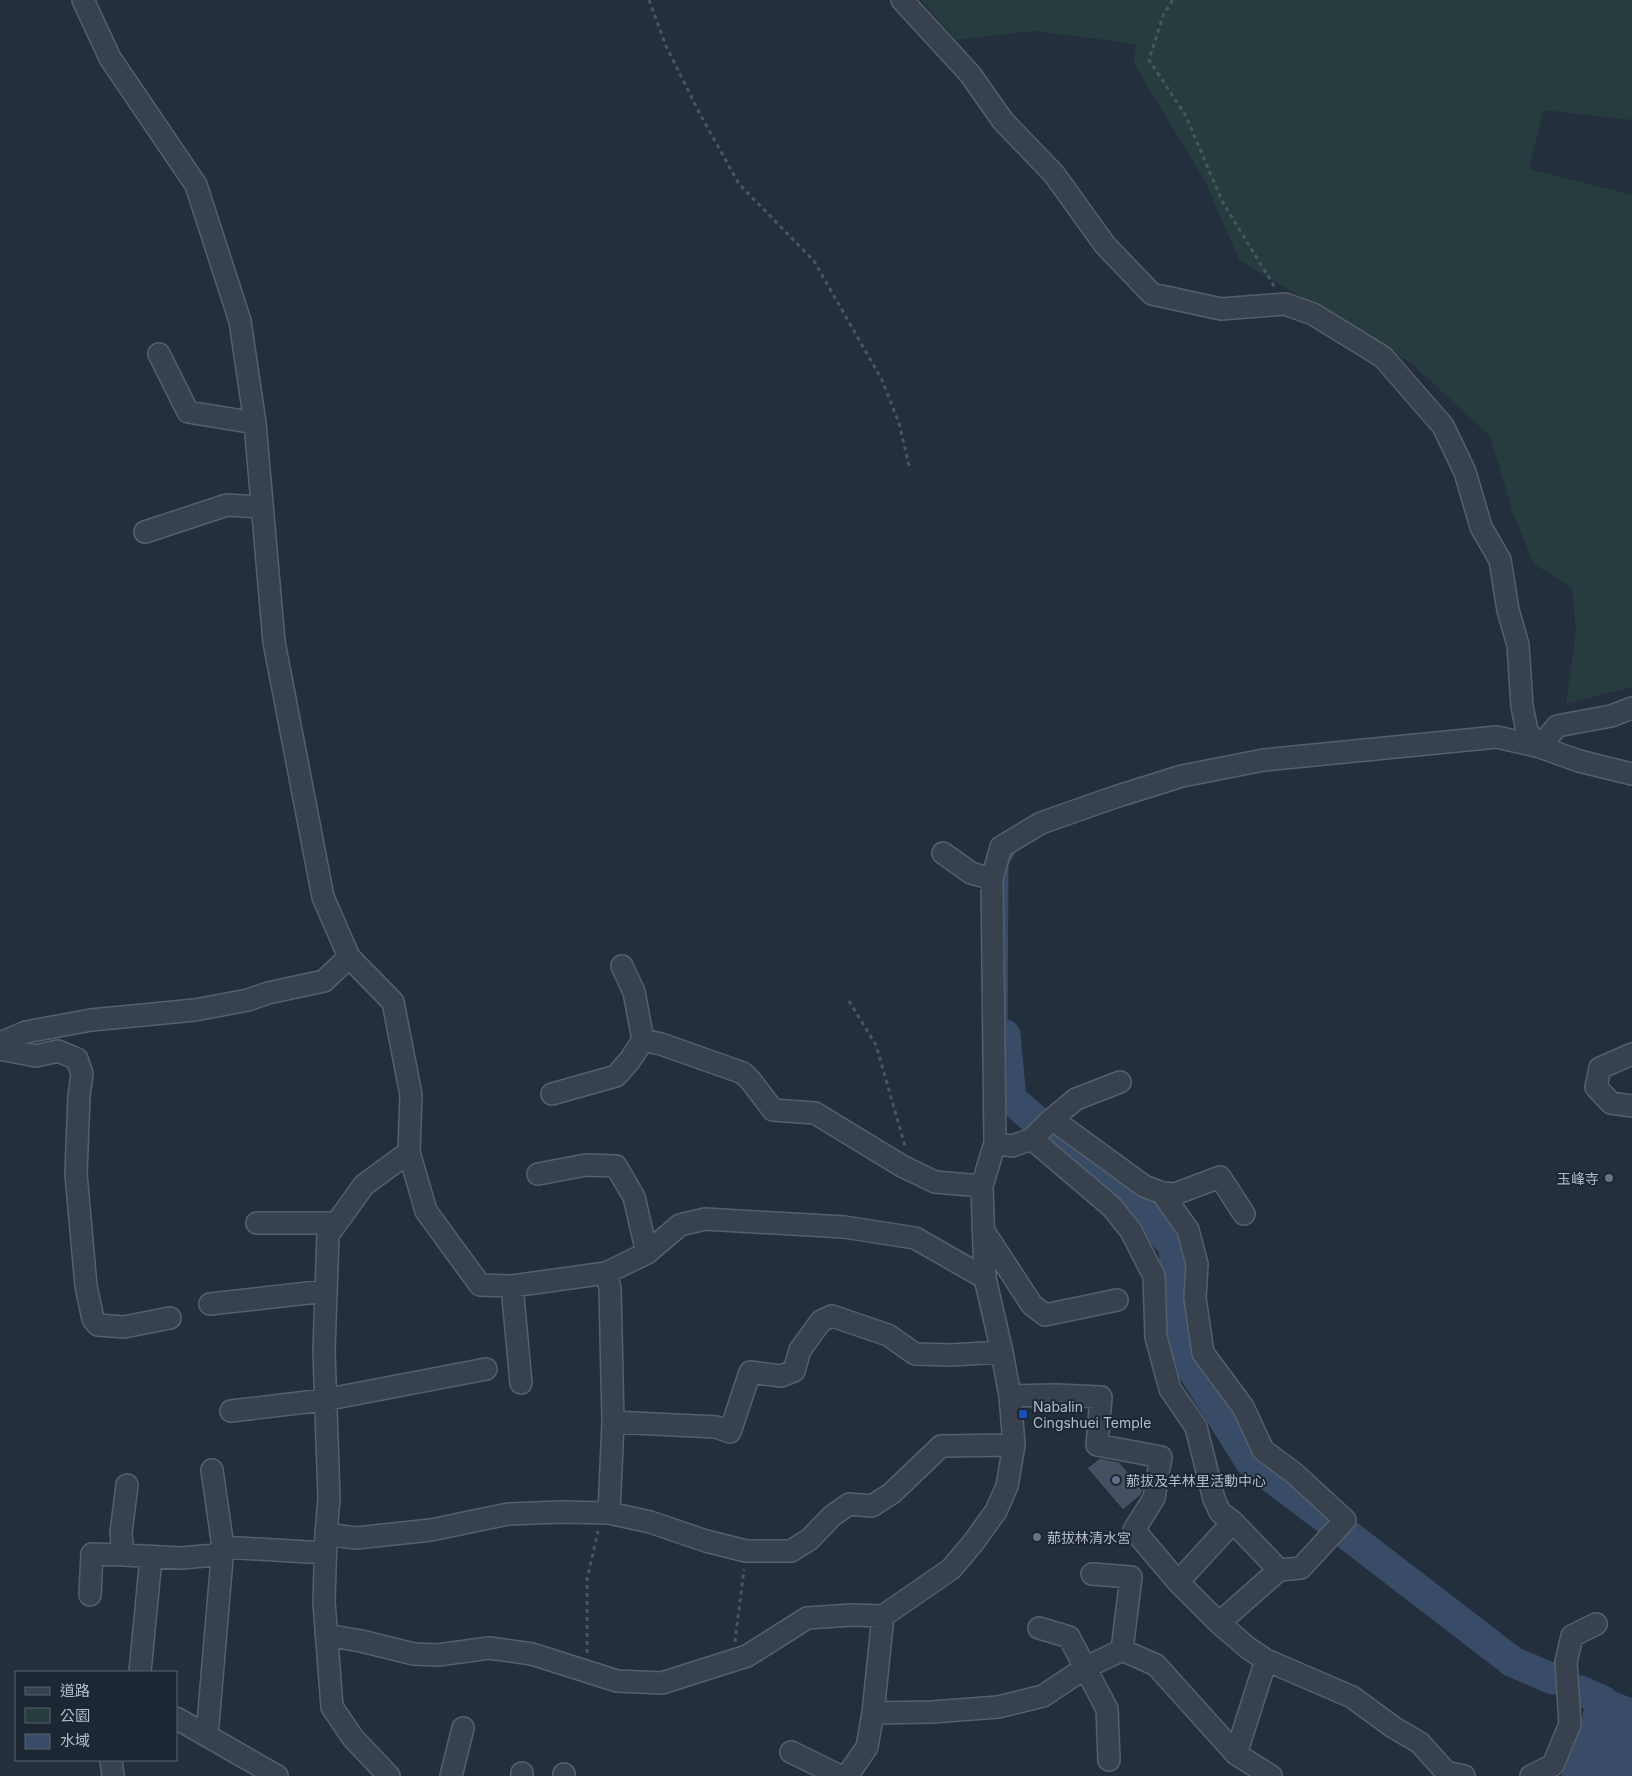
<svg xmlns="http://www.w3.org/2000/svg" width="1632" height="1776" viewBox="0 0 1632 1776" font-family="Inter,'Noto Sans TC',sans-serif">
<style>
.green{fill:#263c3f}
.water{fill:#394c67}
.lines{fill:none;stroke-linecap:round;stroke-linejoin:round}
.stream{stroke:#394c67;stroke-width:5}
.river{stroke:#394c67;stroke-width:31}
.building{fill:#455162;stroke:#1f2835}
.minor-casing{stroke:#565f6c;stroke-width:24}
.path{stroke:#44595c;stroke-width:3;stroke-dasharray:4 4;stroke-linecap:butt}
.minor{stroke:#38414e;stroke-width:21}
.worship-dot{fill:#6b7280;stroke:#1d2633;stroke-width:2}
.transit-dot{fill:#1a4fb4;stroke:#1d2633;stroke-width:2}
.service-dot{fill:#5c6f8a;stroke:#1d2633;stroke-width:2}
.labels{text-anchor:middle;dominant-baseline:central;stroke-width:4;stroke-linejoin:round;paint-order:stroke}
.poi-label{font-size:14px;fill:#b4bcc9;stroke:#1d2633;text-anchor:start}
</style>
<rect width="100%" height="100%" fill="#242f3e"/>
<!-- green -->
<path class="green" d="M 921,0 L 1632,0 L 1632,120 L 1544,110 L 1529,169 L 1632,195 L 1632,687 L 1566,704 L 1576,631 L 1572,588 L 1534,564 L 1513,513 L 1490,436 L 1411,363 L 1239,260 L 1204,179 L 1134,64 L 1136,44 L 1034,31 L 956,40 Z"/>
<!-- water -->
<path class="water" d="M 1591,1683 L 1632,1698 L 1632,1776 L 1561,1776 L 1576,1739 Z"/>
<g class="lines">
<!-- stream -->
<path class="stream" d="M 1005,1035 L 1006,864 L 1016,847"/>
<!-- river -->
<path class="river" d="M 1005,1035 L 1011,1099 L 1033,1118
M 1055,1136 L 1141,1206 L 1174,1247 L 1183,1354 L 1250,1461 L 1332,1523
M 1349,1536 L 1513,1662 L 1553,1679
M 1581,1691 L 1603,1701 L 1632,1737"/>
</g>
<!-- building -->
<path class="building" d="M 1100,1458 L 1119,1462 L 1143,1490 L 1141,1495 L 1123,1510 L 1087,1468 Z"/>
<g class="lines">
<defs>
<path id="minor" d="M 83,0 L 110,58 L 196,185 L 240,321 L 255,423 L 274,642 L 323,897 L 349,957 L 393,1002 L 411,1095 L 409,1152 L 426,1211 L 480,1285 L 512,1286 L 606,1273 L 647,1253 L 680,1225 L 705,1219 L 844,1227 L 915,1238 L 985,1278 L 1002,1352 L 1010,1396 L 1014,1445 L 1007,1486 L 996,1511 L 973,1543 L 951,1569 L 883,1616 L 873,1713 L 867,1747 L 847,1776
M 902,0 L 970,74 L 1003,121 L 1054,174 L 1105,245 L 1152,294 L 1221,309 L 1285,304 L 1313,314 L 1383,357 L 1443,426 L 1465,472 L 1481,527 L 1500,560 L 1508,610 L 1518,645 L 1522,706 L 1527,731 L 1540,747 L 1557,726 L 1611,716 L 1632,708
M 159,354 L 188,412 L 255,423
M 145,532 L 227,505 L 262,507
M 943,853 L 971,873 L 992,879
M 622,966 L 634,992 L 643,1040
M 0,1043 L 26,1032 L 91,1020 L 195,1010 L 248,1000 L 268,993 L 324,981 L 349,957
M 0,1049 L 36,1056 L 58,1051 L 77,1059 L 82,1074 L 79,1096 L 76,1174 L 86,1286 L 93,1319 L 98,1325 L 124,1327 L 170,1318
M 1632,1054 L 1600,1068 L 1596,1087 L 1611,1103 L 1632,1106
M 552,1094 L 616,1076 L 630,1060 L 643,1040 L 661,1044 L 743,1073 L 751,1081 L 773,1110 L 815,1113 L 902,1166 L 935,1182 L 982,1186
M 1052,1119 L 1144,1186 L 1162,1193 L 1175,1194 L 1220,1177 L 1244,1214
M 1032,1139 L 1112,1207 L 1131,1231 L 1154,1276 L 1156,1337 L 1170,1389 L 1196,1427 L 1214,1499 L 1220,1512 L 1233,1522 L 1279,1570 L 1301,1568 L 1345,1520 L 1295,1474 L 1263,1450 L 1243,1407 L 1203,1353 L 1195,1298 L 1197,1264 L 1188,1230 L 1162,1193
M 995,1143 L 1012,1146 L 1032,1139 L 1052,1119 L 1076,1099 L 1120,1082
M 538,1174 L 586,1165 L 616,1166 L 634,1197 L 647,1253
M 257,1223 L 335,1223
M 983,1230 L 1032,1305 L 1045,1315 L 1117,1300
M 606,1273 L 610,1288 L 613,1422 L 609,1513
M 985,1278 L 982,1186 L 995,1143 L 992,879 L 1001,847 L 1041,823 L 1115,797 L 1182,776 L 1264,760 L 1497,737 L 1540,747 L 1579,761 L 1632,774
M 512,1286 L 521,1383
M 210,1304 L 326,1291
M 1010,1396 L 1057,1395 L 1101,1397 L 1097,1445 L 1161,1457 L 1154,1498 L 1134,1530 L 1178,1582 L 1219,1623 L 1248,1648 L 1266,1660 L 1352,1697 L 1393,1727 L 1420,1743 L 1446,1772 L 1464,1776
M 231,1411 L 324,1400 L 486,1369
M 613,1422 L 716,1427 L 730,1432 L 750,1372 L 781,1376 L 794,1371 L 800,1350 L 821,1321 L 832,1316 L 888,1335 L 915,1354 L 951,1355 L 1002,1352
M 127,1485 L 121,1533 L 123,1555 L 181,1558 L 215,1555 L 223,1547 L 325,1553
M 326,1534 L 356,1538 L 431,1530 L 508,1514 L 561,1512 L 609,1513 L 650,1522 L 706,1541 L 746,1551 L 791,1551 L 810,1539 L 832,1516 L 849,1504 L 872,1506 L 892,1493 L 941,1446 L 1014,1445
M 1092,1574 L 1131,1577 L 1122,1650
M 1178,1582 L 1233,1522
M 90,1595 L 92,1554 L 123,1555
M 1219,1623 L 1279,1570
M 1039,1628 L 1069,1637 L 1107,1709 L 1109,1760
M 326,1635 L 361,1641 L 414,1654 L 438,1655 L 489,1648 L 532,1654 L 617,1681 L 662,1683 L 747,1656 L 807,1618 L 852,1615 L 883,1616
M 140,1672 L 151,1557
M 873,1713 L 932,1712 L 998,1707 L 1043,1696 L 1085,1668 L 1122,1650 L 1156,1665 L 1236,1754 L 1271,1776
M 176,1718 L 277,1776
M 207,1736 L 223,1547 L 212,1470
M 791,1752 L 840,1776
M 1236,1754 L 1266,1660
M 111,1760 L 113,1776
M 564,1774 L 564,1776
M 389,1776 L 353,1738 L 332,1707 L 324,1602 L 326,1534 L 329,1498 L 324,1351 L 328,1235 L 364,1185 L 409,1152
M 451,1776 L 463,1728
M 522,1776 L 522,1773
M 1531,1776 L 1553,1765 L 1570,1724 L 1566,1662 L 1572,1636 L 1596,1624"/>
</defs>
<!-- minor casing -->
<use href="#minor" class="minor-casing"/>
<!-- path -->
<path class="path" d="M 649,0 L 666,46 L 701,116 L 739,184 L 814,261 L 882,380 L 899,423 L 910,470
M 1172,0 L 1171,4 L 1164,13 L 1149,60 L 1186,116 L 1222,201 L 1274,286
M 849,1001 L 876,1045 L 905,1146
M 735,1642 L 744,1569
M 587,1653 L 587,1579 L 598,1531"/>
<!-- minor -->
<use href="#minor" class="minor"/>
</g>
<!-- markers -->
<g class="worship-dot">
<circle cx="1609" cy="1178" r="5"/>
<circle cx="1037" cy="1537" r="5"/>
</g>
<rect class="transit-dot" x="1018" y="1409" width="10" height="10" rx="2.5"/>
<circle class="service-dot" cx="1116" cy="1480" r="5"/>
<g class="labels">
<!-- poi labels -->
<g class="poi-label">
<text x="1599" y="1178" text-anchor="end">玉峰寺</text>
<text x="1033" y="1406">Nabalin<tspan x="1033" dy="16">Cingshuei Temple</tspan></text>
<text x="1126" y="1480">𦰡拔及羊林里活動中心</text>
<text x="1047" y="1537">𦰡拔林清水宮</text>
</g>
</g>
<!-- legend -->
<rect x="15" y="1671" width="162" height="90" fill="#1d2633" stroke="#59626f"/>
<rect x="25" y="1687" width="25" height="8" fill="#38414e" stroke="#59626f"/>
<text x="60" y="1696" font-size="15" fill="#b4bcc9">道路</text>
<rect x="25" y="1708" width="25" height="15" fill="#263c3f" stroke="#59626f"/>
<text x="60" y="1721" font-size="15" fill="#b4bcc9">公園</text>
<rect x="25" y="1734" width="25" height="15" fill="#394c67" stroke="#59626f"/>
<text x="60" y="1746" font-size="15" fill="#b4bcc9">水域</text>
</svg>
